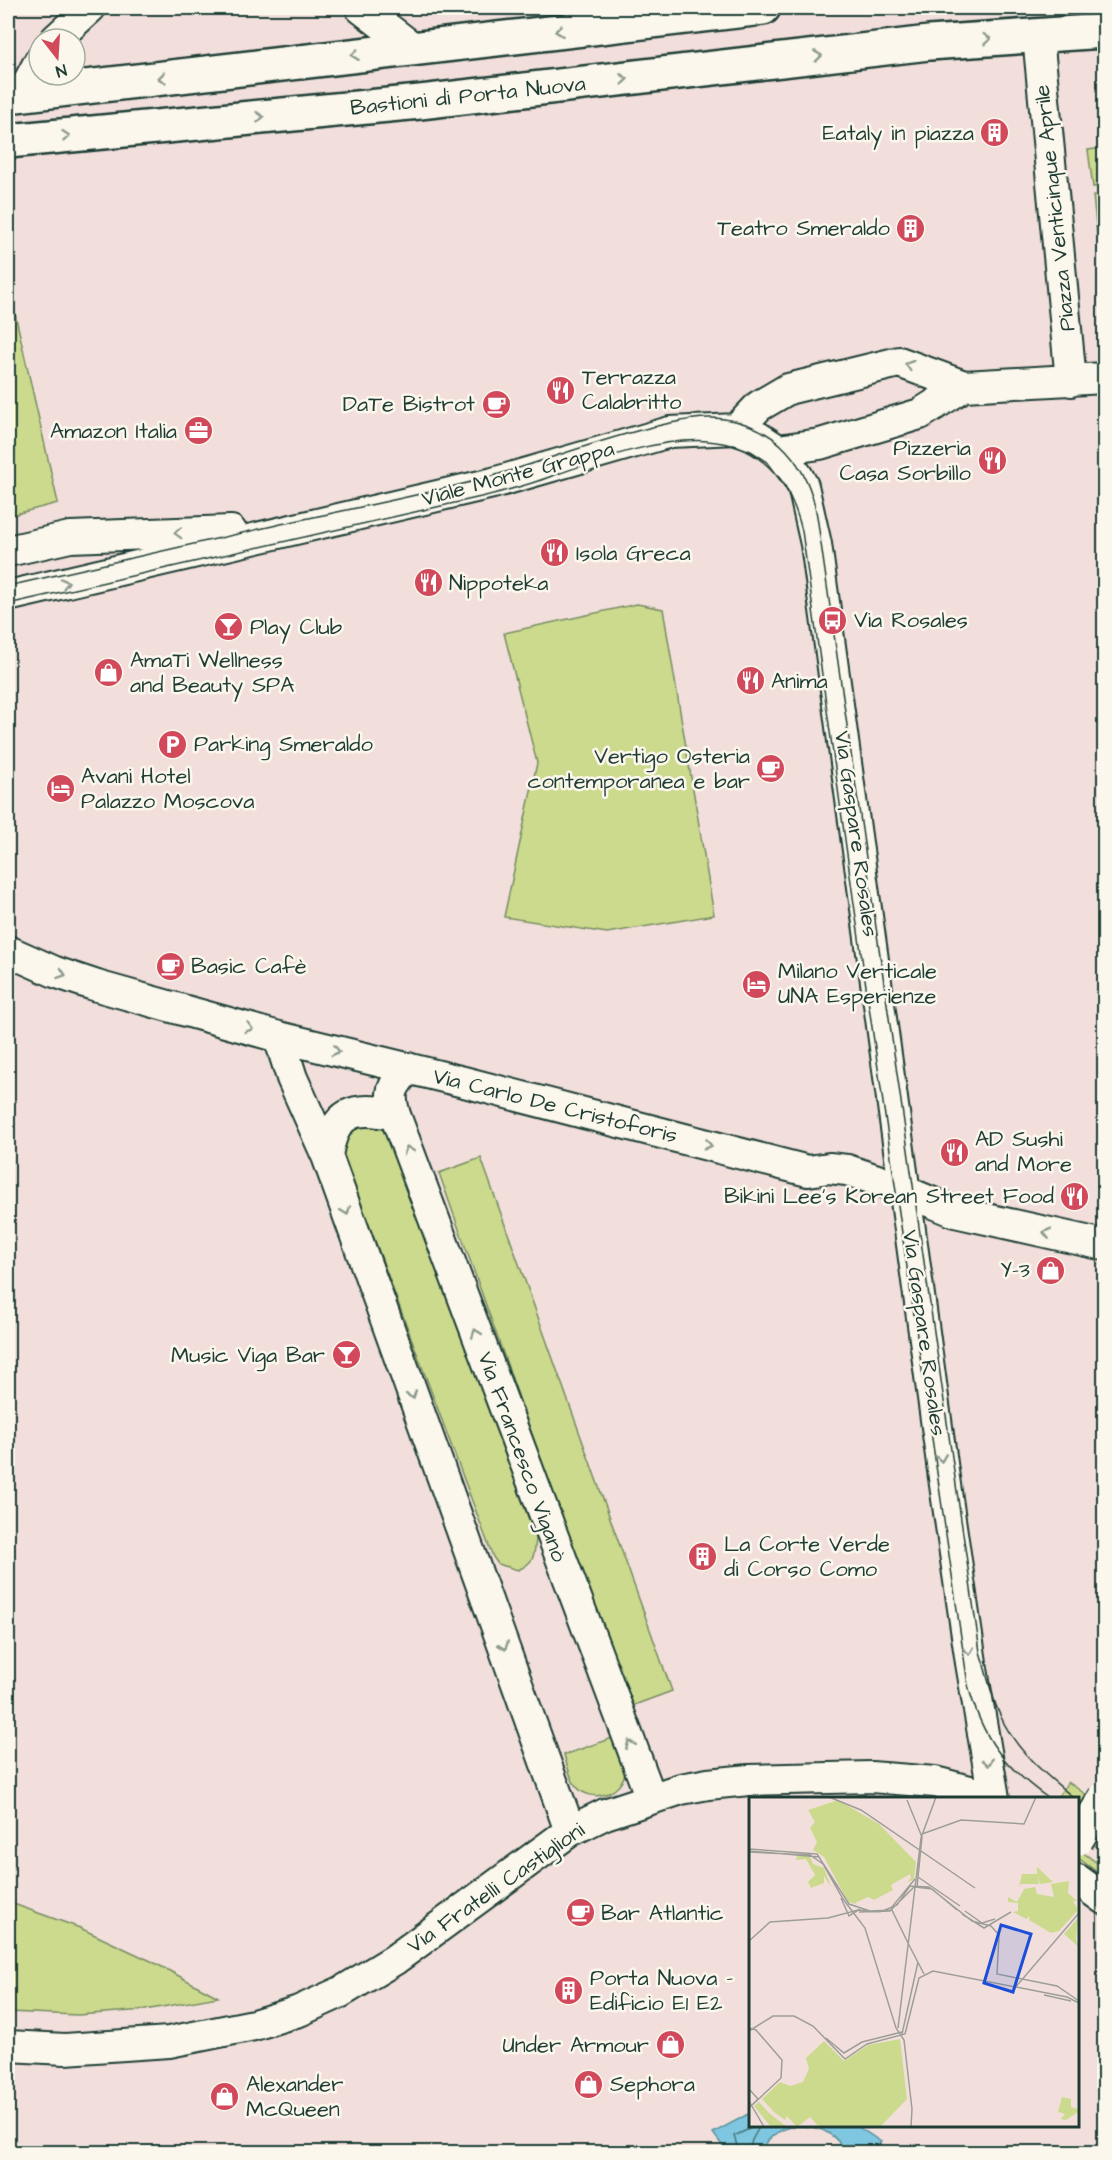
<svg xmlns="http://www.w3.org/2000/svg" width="1112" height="2160" viewBox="0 0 1112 2160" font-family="'Architects Daughter',sans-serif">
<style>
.green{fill:#ccda8e;stroke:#768c61;stroke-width:1.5}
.water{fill:#7fc7e0;stroke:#59909b;stroke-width:1.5}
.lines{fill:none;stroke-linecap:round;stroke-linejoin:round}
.shore{stroke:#457479;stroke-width:1.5}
.street-casing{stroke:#1f3d34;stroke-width:34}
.secondary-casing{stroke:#1f3d34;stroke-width:38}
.street{stroke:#fbf7ec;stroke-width:30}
.secondary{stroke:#fbf7ec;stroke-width:33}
.tram{stroke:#1f3d34;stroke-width:1.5}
.street-bridge-casing{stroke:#1f3d34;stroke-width:34;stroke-linecap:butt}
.street-bridge{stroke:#fbf7ec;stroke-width:30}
.oneway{stroke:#8d9a90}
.labels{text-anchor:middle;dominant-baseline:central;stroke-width:5;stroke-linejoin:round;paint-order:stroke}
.street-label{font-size:22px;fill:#1f3d34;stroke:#fbf7ec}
.poi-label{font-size:22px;fill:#1f3d34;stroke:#fbf7ec;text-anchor:start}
.inset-road{fill:none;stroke:#9e9e99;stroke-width:1.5}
.view{fill:#1d4ed8;fill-opacity:0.15;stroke:#1d4ed8;stroke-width:3}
.inset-edge{fill:none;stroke:#1f3d34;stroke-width:3}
</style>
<rect width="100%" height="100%" fill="#f2dfdc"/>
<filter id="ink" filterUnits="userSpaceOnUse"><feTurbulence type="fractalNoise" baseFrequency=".0167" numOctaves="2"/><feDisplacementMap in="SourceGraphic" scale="12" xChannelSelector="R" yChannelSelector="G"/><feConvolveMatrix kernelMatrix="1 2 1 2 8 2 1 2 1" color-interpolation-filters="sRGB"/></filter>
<g filter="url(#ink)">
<!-- green -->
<path class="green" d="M 1104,148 L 1104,185 L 1093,187 L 1088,150 Z
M 1104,195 L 1104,233 L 1097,234 L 1093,196 Z
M 11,296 L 58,503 L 8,516 L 8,305 Z
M 637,604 L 663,609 L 714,915 L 607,933 L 504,917 L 537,763 L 504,633 Z
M 365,1125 C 377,1125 382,1128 390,1137 L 536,1539 C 534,1556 535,1562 518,1570 L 498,1564 L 493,1557 L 343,1155 C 342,1139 350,1129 365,1125 Z
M 481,1158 L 672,1691 L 629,1707 L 439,1173 Z
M 615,1737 C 618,1747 625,1760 625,1769 C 625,1794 591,1805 576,1786 C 570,1779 567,1764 564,1755 Z
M 1068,1782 L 1104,1807 L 1104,1852 L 1078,1833 L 1078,1798 L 1057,1798 Z
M 1078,1849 L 1104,1868 L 1104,1877 L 1078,1858 Z
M 8,1902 L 80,1928 L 151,1961 L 218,1997 L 145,2010 L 78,2015 L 8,2012 Z"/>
<!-- water -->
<path class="water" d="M 750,2113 L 750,2126 L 857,2126 L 881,2142 L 874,2152 L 844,2152 C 832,2118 773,2117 762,2152 L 727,2152 L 713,2133 Z"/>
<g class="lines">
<!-- shore -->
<path class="shore" d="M 739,2152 L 734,2136 L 756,2126 L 758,2129 L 752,2140 L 749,2152"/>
<defs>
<path id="street" d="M 361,8 L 413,48
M 1038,36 L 1071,381
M 56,39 L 90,8
M 22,94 L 39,62
M 737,429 L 759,406 L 788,389 L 899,362 L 964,386 L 1104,378
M 778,450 L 820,444 L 920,414 L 964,386
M 8,551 L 70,537 L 231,531
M 8,596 L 493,483 L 670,432 L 737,429 L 758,437 L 778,450 L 797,475 L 803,486 L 816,544 L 944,1478 L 971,1663 L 994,1798
M 8,951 L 55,972 L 97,986 L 279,1037 L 464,1082 L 808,1171 L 829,1168 L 847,1170 L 880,1181 L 955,1212 L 1104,1245
M 279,1037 L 292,1078 L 327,1156 L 570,1831
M 408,1068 C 392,1087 388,1091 395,1115 L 651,1798
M 327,1156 C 334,1112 353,1105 395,1115
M 1078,1880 L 1104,1899
M 8,2046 L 65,2049 L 169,2042 L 254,2025 L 299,2011 L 341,1992 L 394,1960 L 570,1831 L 605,1814 L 681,1789 L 708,1784 L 749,1780 L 871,1777 L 935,1782 L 993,1797"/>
<path id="secondary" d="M 8,96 L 763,8
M 8,141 L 420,102 L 929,43 L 1104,31"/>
</defs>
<!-- street casing -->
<use href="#street" class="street-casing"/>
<!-- secondary casing -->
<use href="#secondary" class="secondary-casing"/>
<!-- street -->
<use href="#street" class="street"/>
<!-- secondary -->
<use href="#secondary" class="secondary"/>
<!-- tram -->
<path class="tram" d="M 8,586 C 97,565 187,545 277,525 C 341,511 407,498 471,482 C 534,466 594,440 657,426 C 680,421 701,416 724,419 C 777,426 808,465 817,516 L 980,1652 C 987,1673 991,1696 1000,1715 C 1015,1750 1046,1775 1074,1798
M 8,604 L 481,497 C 505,491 529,485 552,476 C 644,444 769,395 802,531 L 853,897 L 968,1685 C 982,1738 1004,1767 1048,1798
M 1078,1801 L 1104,1819
M 1078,1820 L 1104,1839"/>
<defs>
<path id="street-bridge" d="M 1078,1840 L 1104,1797"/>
</defs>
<!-- street-bridge casing -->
<use href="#street-bridge" class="street-bridge-casing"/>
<!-- street-bridge -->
<use href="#street-bridge" class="street-bridge"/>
</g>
<!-- one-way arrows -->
<defs><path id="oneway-chevron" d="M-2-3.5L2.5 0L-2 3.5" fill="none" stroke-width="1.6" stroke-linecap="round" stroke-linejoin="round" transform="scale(1.5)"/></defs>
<g class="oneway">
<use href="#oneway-chevron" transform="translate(559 31) rotate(173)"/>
<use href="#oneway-chevron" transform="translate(987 39) rotate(-4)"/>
<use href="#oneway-chevron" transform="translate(355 55) rotate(173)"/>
<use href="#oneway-chevron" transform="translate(818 56) rotate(-7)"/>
<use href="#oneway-chevron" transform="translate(162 78) rotate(173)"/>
<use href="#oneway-chevron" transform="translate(624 79) rotate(-7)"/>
<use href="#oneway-chevron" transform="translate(260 117) rotate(-5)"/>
<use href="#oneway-chevron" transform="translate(66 136) rotate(-5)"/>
<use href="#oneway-chevron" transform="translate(909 365) rotate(-163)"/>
<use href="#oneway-chevron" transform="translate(178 533) rotate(178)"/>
<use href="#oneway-chevron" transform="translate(65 583) rotate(-13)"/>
<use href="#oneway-chevron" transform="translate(62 974) rotate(19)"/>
<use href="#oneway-chevron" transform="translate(249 1028) rotate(16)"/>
<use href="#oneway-chevron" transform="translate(336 1051) rotate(14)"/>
<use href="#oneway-chevron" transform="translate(708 1145) rotate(15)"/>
<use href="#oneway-chevron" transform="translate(408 1150) rotate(-110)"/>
<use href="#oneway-chevron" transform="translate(346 1211) rotate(70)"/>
<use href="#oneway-chevron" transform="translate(1047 1233) rotate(-167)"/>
<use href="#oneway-chevron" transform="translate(476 1333) rotate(-110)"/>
<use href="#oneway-chevron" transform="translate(412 1395) rotate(70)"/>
<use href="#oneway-chevron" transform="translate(941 1458) rotate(82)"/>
<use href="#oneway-chevron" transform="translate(504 1646) rotate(70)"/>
<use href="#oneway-chevron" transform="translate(969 1651) rotate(82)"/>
<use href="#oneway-chevron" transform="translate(630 1744) rotate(-111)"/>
<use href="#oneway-chevron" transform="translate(988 1762) rotate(82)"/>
</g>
</g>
<!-- icons -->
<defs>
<symbol id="building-disc" viewBox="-11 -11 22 22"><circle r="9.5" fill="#d1495b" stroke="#fbf7ec"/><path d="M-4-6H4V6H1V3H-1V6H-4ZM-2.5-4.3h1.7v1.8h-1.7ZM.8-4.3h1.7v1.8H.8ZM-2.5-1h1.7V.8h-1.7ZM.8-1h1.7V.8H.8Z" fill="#fff"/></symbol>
<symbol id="restaurant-disc" viewBox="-11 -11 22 22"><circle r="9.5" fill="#d1495b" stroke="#fbf7ec"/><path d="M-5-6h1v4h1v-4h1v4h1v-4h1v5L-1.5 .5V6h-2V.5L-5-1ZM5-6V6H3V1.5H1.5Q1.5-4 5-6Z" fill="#fff"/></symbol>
<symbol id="cafe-disc" viewBox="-11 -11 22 22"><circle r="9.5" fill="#d1495b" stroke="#fbf7ec"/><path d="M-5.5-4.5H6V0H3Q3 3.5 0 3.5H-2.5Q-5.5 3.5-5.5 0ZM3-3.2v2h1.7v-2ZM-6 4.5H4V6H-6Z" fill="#fff"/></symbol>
<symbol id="office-disc" viewBox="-11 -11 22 22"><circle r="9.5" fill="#d1495b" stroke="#fbf7ec"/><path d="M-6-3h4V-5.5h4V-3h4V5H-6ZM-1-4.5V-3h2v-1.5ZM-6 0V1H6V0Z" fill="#fff"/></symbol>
<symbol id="bus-disc" viewBox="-11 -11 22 22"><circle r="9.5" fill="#d1495b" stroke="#fbf7ec"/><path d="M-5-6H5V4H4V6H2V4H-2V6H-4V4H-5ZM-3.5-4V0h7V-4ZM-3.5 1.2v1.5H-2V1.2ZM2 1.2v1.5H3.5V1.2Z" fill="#fff"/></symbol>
<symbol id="bar-disc" viewBox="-11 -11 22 22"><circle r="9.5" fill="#d1495b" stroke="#fbf7ec"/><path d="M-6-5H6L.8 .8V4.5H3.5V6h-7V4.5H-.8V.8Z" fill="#fff"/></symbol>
<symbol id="shop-disc" viewBox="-11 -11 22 22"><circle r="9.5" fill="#d1495b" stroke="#fbf7ec"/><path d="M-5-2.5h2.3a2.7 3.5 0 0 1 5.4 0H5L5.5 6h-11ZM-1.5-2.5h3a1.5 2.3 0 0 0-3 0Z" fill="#fff"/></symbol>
<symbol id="parking-disc" viewBox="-11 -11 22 22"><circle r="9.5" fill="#d1495b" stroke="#fbf7ec"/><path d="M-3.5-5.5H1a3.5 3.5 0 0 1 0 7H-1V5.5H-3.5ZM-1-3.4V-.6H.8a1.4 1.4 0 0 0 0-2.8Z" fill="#fff"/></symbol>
<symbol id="hotel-disc" viewBox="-11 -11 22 22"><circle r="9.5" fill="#d1495b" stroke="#fbf7ec"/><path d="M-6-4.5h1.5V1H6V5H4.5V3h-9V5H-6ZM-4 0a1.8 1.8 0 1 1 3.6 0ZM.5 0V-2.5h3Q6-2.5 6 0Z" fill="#fff"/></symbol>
</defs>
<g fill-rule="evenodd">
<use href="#building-disc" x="978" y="116" width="33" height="33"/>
<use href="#building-disc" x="894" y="212" width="33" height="33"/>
<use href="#restaurant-disc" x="544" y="374" width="33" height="33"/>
<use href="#cafe-disc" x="480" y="388" width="33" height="33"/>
<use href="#office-disc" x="182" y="414" width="33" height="33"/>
<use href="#restaurant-disc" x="976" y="444" width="33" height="33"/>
<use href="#restaurant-disc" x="538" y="536" width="33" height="33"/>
<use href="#restaurant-disc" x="412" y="566" width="33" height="33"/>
<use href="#bus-disc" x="816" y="604" width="33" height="33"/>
<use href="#bar-disc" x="212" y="610" width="33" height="33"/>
<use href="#shop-disc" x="92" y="656" width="33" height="33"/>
<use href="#restaurant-disc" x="734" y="664" width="33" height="33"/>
<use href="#parking-disc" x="156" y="728" width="33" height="33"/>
<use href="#cafe-disc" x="754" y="752" width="33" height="33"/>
<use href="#hotel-disc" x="44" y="772" width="33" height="33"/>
<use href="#cafe-disc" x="154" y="950" width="33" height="33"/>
<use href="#hotel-disc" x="740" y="968" width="33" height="33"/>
<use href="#restaurant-disc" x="938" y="1136" width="33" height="33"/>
<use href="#restaurant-disc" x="1058" y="1180" width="33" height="33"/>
<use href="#shop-disc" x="1034" y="1254" width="33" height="33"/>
<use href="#bar-disc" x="330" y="1338" width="33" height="33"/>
<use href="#building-disc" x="686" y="1540" width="33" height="33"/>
<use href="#cafe-disc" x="564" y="1896" width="33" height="33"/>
<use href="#building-disc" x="552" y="1974" width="33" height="33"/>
<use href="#shop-disc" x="654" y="2028" width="33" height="33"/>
<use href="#shop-disc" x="572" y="2068" width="33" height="33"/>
<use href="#shop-disc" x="208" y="2080" width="33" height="33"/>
</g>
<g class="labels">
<!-- street labels -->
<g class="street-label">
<text transform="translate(468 96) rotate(-6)">Bastioni di Porta Nuova</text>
<text transform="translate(1055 208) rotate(-96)">Piazza Venticinque Aprile</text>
<text transform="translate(518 474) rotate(-15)">Viale Monte Grappa</text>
<text transform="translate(856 834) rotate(82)">Via Gaspare Rosales</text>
<text transform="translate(555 1106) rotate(14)">Via Carlo De Cristoforis</text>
<text transform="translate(924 1333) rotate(82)">Via Gaspare Rosales</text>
<text transform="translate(522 1457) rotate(70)">Via Francesco Viganò</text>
<text transform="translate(496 1888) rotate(-35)">Via Fratelli Castiglioni</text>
</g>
<!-- poi labels -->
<g class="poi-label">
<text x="974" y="133" text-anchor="end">Eataly in piazza</text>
<text x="890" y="228" text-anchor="end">Teatro Smeraldo</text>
<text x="582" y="377">Terrazza<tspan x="582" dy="25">Calabritto</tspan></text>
<text x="475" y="404" text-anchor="end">DaTe Bistrot</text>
<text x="177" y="431" text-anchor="end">Amazon Italia</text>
<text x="971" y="448" text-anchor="end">Pizzeria<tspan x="971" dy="25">Casa Sorbillo</tspan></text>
<text x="576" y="553">Isola Greca</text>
<text x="449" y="583">Nippoteka</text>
<text x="854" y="620">Via Rosales</text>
<text x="250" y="627">Play Club</text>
<text x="130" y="660">AmaTi Wellness<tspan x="130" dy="25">and Beauty SPA</tspan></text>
<text x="771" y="681">Anima</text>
<text x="194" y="744">Parking Smeraldo</text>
<text x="750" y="756" text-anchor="end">Vertigo Osteria<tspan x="750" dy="25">contemporanea e bar</tspan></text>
<text x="81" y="776">Avani Hotel<tspan x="81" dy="25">Palazzo Moscova</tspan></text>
<text x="191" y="966">Basic Cafè</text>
<text x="778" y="971">Milano Verticale<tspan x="778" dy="25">UNA Esperienze</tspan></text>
<text x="975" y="1139">AD Sushi<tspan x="975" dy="25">and More</tspan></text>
<text x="1054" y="1196" text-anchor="end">Bikini Lee's Korean Street Food</text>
<text x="1030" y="1270" text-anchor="end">Y-3</text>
<text x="325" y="1355" text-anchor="end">Music Viga Bar</text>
<text x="724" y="1544">La Corte Verde<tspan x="724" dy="25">di Corso Como</tspan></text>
<text x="601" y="1913">Bar Atlantic</text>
<text x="590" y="1978">Porta Nuova -<tspan x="590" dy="25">Edificio E1 E2</tspan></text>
<text x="649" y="2045" text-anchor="end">Under Armour</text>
<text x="246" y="2084">Alexander<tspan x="246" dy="25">McQueen</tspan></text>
<text x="610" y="2084">Sephora</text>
</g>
</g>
<!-- overview -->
<g transform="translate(749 1797)">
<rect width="330" height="330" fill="#f2dfdc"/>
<path d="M 89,3 L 130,27 L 167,65 L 165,82 L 158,86 L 162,81 L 161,77 L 142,88 L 144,93 L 125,103 L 119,100 L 106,106 L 111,108 L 99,105 L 75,60 L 64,53 L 68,45 L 61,31 L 66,25 L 59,13 ZM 48,59 L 61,59 L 64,67 L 75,71 L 82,90 L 75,79 L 75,86 L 62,91 L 59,85 L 66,78 L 57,62 L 47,63 ZM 288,70 L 304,85 L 291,87 L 289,78 L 290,87 L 272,87 L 270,90 L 273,77 L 288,77 ZM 320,84 L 319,96 L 328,104 L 324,104 L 329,113 L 310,134 L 302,136 L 280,123 L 281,119 L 277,122 L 264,115 L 269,114 L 269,106 L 259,105 L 259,100 L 268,105 L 275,92 L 286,90 L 288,97 L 305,100 L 302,87 ZM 329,121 L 327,143 L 330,150 L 315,137 ZM 151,242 L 158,302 L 131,330 L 70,330 L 61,320 L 48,330 L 38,319 L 36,323 L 25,315 L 13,302 L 31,285 L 41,289 L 54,285 L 60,272 L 57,261 L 75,244 L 95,264 L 119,248 ZM 313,300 L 322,302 L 322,310 L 329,312 L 329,315 L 317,323 L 312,322 L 316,317 L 309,315 ZM 10,305 L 20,316 L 38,330 L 22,330 L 5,309 Z" fill="#ccda8e"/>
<path class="inset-road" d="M 80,0 L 112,13 L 226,91M 158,3 L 173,40 L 168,90M 173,37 L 212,23 L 275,27 L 287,0M 0,52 L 68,57 L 100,107 L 121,114 L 142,113M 0,54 L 70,60 L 94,102 L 116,131 L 147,231 L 155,243 L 163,312 L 162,330M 0,55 L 61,58 L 74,67M 169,80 L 211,109M 166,90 L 183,92 L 208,113M 92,101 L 100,119 L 111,112M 216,114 L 233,126 L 246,122M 110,115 L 141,114 L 165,90M 213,117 L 235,131 L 262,115M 0,144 L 21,125 L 79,121 L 109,113 L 131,115 L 148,108 L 161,89 L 180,90 L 223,124 L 242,129 L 250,138 L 248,177 L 308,189 L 330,204M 159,146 L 142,111 L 166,82M 159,146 L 175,177M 265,192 L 330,116M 295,198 L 322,204M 0,231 L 7,233 L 33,263 L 32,281 L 0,311M 149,231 L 172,41 L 187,0M 0,234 L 24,219 L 45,219 L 64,229 L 96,262 L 118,247 L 156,237 L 170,181 L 184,174 L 318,200 L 330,206M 153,237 L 169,165M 77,241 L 95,256 L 113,245 L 153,235M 330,266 L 330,286M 0,292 L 9,302 L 0,311M 0,304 L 15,330"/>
<path class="view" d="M 252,128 L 282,137 L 264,195 L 235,186 Z"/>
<rect width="330" height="330" class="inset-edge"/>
</g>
<!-- margin -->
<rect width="1112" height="2160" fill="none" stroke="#fbf7ec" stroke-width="30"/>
<rect x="15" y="15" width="1082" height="2130" fill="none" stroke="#1f3d34" stroke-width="2" filter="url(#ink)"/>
<!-- north arrow -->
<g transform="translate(57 57) rotate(163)"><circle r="28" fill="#fbf7ec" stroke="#a3ada2" stroke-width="1.5"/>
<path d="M0-4.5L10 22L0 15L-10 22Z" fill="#d1495b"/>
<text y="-9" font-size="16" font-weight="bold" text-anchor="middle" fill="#1f3d34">N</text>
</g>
</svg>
